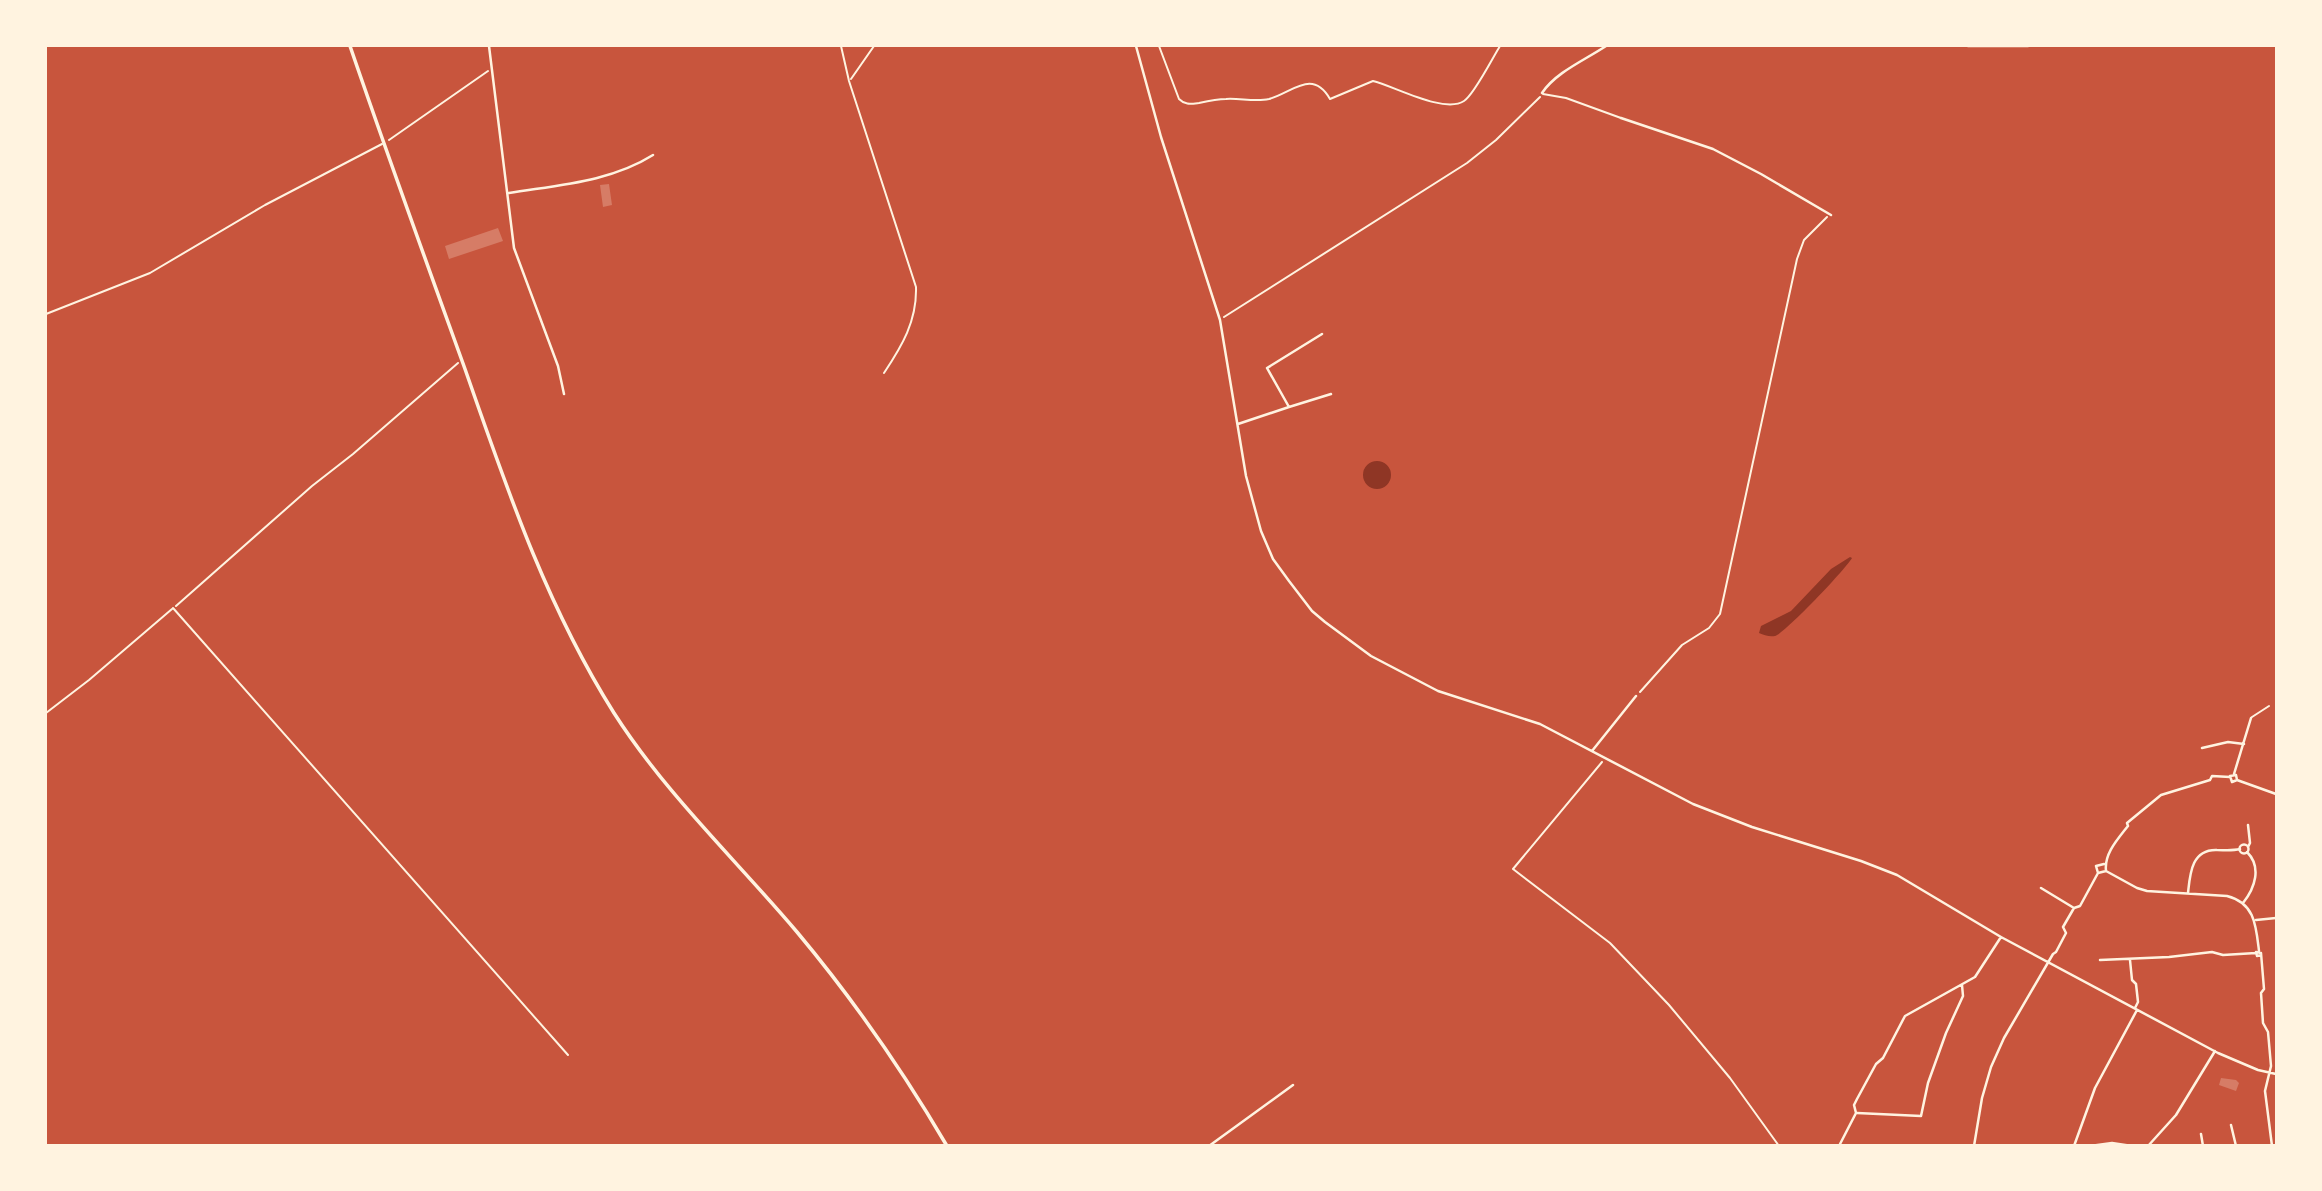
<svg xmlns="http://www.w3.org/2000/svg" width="2322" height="1191" viewBox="0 0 2322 1191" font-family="'PT Sans',sans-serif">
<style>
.water{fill:#8f3625}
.building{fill:#d67c66}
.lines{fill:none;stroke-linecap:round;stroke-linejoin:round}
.path{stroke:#fff3e0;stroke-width:2}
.service{stroke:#fff3e0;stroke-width:2}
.minor{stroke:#fff3e0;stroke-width:2.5}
.secondary{stroke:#fff3e0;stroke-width:3.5}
</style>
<rect width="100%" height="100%" fill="#c8553d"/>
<!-- water -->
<path class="water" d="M1363 475a14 14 0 1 1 28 0a14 14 0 1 1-28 0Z
M 1850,557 L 1852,558 C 1845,570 1784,634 1775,636 C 1769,637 1764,635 1759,633 L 1761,626 L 1791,611 L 1831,569 Z"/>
<!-- building -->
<path class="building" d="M 609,184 L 612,205 L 603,207 L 600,185 Z
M 498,228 L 503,241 L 449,259 L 445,246 Z
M 2221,1078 L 2236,1080 L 2239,1083 L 2236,1091 L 2219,1085 Z"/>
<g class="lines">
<!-- path -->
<path class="path" d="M 841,46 L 849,81 L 916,287 C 917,321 902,346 884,373
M 1159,46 L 1179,99 C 1185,105 1190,104 1199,103 C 1208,101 1217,99 1226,99 C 1239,98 1256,102 1269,99 C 1292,93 1312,68 1330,99 L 1373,81 C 1394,86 1444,114 1464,101 C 1474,95 1493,57 1500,46
M 851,79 L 874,46
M 389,140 L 488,71
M 1224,317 L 1467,163 L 1496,140 L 1540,97
M 176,606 L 312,486 L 353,454 L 458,363
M 1640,692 L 1682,645 L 1709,628 L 1720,614 L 1797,259 L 1804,240 L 1827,217
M 46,713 L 89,680 L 172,609
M 1602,762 L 1513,869 L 1610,943 L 1669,1005 L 1730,1078 L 1779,1146"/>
<!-- service -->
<path class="service" d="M 1543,94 L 1566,98 L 1621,118
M 46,314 L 150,273 L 265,205 L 382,144
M 173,608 L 568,1055
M 2252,717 L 2269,706"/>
<!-- minor -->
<path class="minor" d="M 489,46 L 514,248 L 558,366 L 564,394
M 1136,46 L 1161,137 L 1220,320 L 1246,476 L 1261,531 L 1273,559 L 1289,581 L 1312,611 L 1325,622 L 1371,656 L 1438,691 L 1540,724 L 1693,804 L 1752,827 L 1861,861 L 1897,875 L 2001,937 L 2218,1053 L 2258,1070 L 2276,1074
M 1968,46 L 2028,46
M 1542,93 C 1556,72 1585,60 1606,46
M 1621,118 L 1713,149 L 1761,174 L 1831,215
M 509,193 C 558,185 610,182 653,155
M 1289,407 L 1331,394
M 1238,424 L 1289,407 L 1267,368 L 1322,334
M 2202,748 L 2228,742 L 2244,744
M 1592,751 L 1636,696
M 2234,774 L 2251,718
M 2237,780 L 2236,775 L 2230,776 L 2232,782 L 2237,780 L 2276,794
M2239.5 849a4.5 4.5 0 1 1 9 0a4.5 4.5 0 1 1-9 0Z
M 2248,847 L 2250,843 L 2248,825
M 2104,864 L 2096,866 L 2098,873 L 2106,871 C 2104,854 2117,840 2128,826 L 2127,823 L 2161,795 L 2210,780 L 2212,776 L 2230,777
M 2106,871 L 2137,888 L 2147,891 L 2227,896 C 2255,903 2256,926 2259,951
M 2041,888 L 2074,908
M 2188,893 C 2190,875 2191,849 2217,850 C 2225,850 2232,851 2240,849
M 2243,903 C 2255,888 2262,867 2247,852
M 2256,920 L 2276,918
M 2261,955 L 2257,956 L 2256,952 L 2261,953 L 2264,989 L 2261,993 L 2263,1023 L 2268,1032 L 2271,1066 L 2265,1091 L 2272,1146
M 2100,960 L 2169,957 L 2212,952 L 2223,955 L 2256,953
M 2130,960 L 2132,980 L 2136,984 L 2138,1002 L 2135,1008
M 1857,1113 L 1921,1116 L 1928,1083 L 1946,1033 L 1963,996 L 1962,985
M 2231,1125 L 2236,1146
M 2201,1134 L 2203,1146
M 1209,1146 L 1293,1085
M 1839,1146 L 1856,1113 L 1854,1105 L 1857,1099 L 1876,1064 L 1883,1058 L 1905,1016 L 1975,977 L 2001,937
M 1974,1146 L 1982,1098 L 1991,1067 L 2004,1038 L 2053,954 L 2056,952 L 2066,933 L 2063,927 L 2074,908 L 2080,906 L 2098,873
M 2074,1146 L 2095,1088 L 2137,1010
M 2090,1146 L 2112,1143 L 2132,1146
M 2148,1146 L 2176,1115 L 2215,1051"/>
<!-- secondary -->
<path class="secondary" d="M 350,46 C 387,154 426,261 465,369 C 507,489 546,605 614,713 C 665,793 736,860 797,932 C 853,999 903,1071 947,1146"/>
</g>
<!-- border -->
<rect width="2322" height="1191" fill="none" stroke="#fff3e0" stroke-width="94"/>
</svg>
